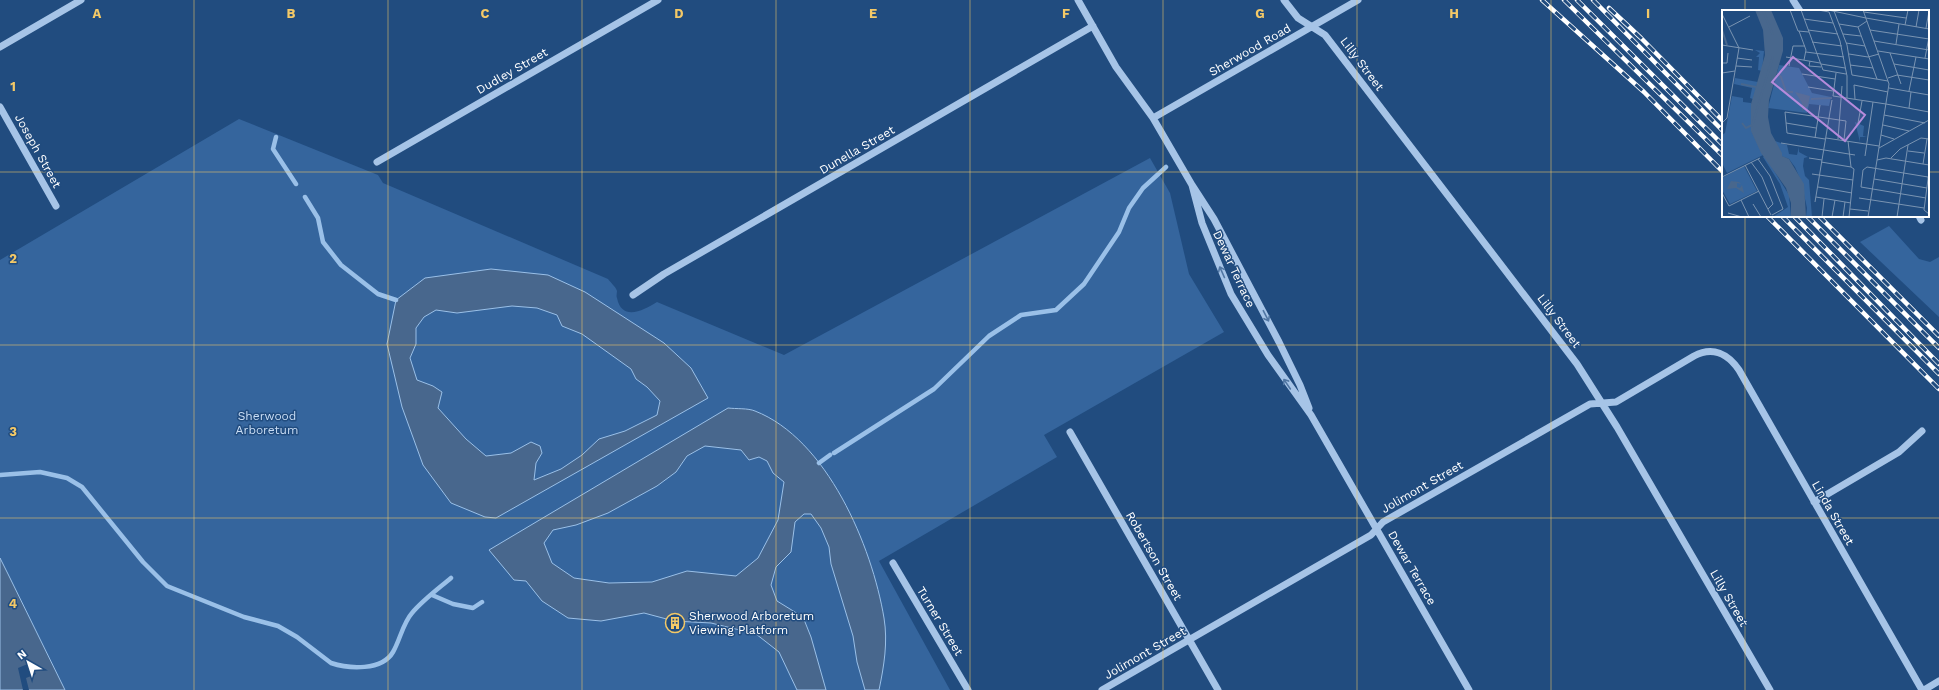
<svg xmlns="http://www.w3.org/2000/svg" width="1939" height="690" viewBox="0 0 1939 690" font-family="'Work Sans',sans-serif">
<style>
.green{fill:#35659d}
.water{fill:#48678d;stroke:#9ac0e8;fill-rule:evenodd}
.pier{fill:#214c7f}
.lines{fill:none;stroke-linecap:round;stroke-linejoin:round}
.stream{stroke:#9ac0e8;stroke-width:4.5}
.minor{stroke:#a6c4e7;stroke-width:7}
.rail-casing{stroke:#fff;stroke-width:4.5}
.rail{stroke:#214c7f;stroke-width:3;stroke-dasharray:9;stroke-linecap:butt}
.oneway{stroke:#5076a3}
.grid{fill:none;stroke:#f4c967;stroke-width:1;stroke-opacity:0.55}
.labels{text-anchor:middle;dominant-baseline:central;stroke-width:3;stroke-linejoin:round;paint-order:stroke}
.street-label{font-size:12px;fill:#fff;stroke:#214c7f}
.park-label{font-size:12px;fill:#cadef6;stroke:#214c7f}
.poi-label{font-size:12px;fill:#fff;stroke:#214c7f;text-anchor:start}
.inset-river{fill:none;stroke:#48678d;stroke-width:2}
.inset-road{fill:none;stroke:#7a94b2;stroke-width:1}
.view{fill:#b68bdc;fill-opacity:0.15;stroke:#b68bdc;stroke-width:2}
.inset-edge{fill:none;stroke:#fff;stroke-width:2}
.grid-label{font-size:13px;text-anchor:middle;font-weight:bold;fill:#f4c967;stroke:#214c7f;stroke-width:3;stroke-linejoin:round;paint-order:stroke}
</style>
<rect width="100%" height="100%" fill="#214c7f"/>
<!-- green -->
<path class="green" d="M 239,119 L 378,175 L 383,183 L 608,279 C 610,282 616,287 617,291 C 617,293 616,296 617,298 C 622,322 644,310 657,302 L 784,355 L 1150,158 L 1170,193 L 1189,274 L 1224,332 L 1044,435 L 1057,457 L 879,561 L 950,690 L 65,690 L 0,558 L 0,260 Z
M 1889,226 L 1919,259 L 1930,262 L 1939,257 L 1939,317 L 1860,242 Z"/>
<!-- water -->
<path class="water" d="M 491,269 L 548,275 L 585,292 L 664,343 L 691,368 L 708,398 L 496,518 L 485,517 L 451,503 L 423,465 L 402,407 L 387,344 L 396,300 L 425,278 ZM 512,306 L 537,308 L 557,315 L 562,326 L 582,334 L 631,369 L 636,379 L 647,387 L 660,401 L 657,415 L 625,431 L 599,439 L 582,455 L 561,469 L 534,480 L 536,463 L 542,453 L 540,446 L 531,442 L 511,453 L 486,456 L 466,439 L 438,408 L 442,392 L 433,386 L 417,380 L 410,358 L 416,344 L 416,328 L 424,317 L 436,310 L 457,313 Z
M 728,408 C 736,409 748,408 755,411 C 827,439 872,546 884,618 C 888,642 884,666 879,690 L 865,690 L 857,662 L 853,636 L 831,564 L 829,547 L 821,528 L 811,514 L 804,514 L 795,522 L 791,552 L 776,567 L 771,585 L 777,601 L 803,617 L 811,637 L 826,690 L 797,690 L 779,652 L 756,634 L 711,623 L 674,621 L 644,613 L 601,621 L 568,618 L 542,601 L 526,581 L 514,580 L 489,550 ZM 705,446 L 741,450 L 749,460 L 759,457 L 767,461 L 773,473 L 784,482 L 778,520 L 758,558 L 736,576 L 687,571 L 652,582 L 609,583 L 574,578 L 552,563 L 544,543 L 553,530 L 576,525 L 608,513 L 657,486 L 676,472 L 687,456 Z
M 0,558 L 8,574 L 65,690 L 0,690 Z"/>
<!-- pier -->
<path class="pier" d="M 30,663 L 36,674 L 26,678 L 29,690 L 23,690 L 18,668 Z"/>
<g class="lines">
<!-- stream -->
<path class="stream" d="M 276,137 L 273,149 L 296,184
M 305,197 L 318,218 L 323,242 L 341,265 L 378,294 L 396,300
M 834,453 L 934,389 L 989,336 L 1021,315 L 1056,310 L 1084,284 L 1119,232 L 1129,208 L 1143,188 L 1166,167
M 819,463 L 830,455
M 0,475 L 40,472 L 67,478 L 82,487 L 143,562 L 167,586 L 244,617 L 278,626 L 297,637 L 331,663 C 349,669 382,671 393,652 C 400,640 403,623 412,613 C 423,600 438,589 451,578
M 432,595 L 453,604 L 473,608 L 482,602"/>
<!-- minor -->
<path class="minor" d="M 1078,0 L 1116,67 L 1153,118 L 1192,185 L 1214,219 L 1279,342 L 1300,385 L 1309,408
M 1284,0 L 1298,18 L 1325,35 L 1577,364 L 1617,427 L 1770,690
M 1793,0 L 1800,11
M 0,47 L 81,0
M 0,107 L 56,206
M 1153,118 L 1358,0
M 377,162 L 658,0
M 1192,185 L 1202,223 L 1231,294 L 1268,355 L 1311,415 L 1469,690
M 1919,216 L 1921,220
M 633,295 L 664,274 L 1093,26
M 1070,432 L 1218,690
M 1814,502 L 1899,452 L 1922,431
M 893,563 L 968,690
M 1102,690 L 1371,535 L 1383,522 L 1590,404 L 1616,402 L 1694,356 C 1713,346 1728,354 1739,370 L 1922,690
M 1924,690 L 1939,681"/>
<defs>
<path id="rail" d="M 1542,0 L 1644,92 L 1723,172
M 1564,0 L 1723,156
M 1577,0 L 1723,145
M 1593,0 L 1723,131
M 1609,8 L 1641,38 L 1723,121
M 1767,216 L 1939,389
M 1782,216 L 1939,374
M 1794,216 L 1939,364
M 1807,216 L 1939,348
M 1819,216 L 1939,336"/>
</defs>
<!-- rail casing -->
<use href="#rail" class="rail-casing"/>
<!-- rail -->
<use href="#rail" class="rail"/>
</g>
<!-- one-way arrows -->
<defs><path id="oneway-shaft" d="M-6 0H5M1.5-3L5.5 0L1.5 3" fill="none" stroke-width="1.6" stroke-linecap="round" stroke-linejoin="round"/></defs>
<g class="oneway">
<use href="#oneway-shaft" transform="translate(1222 272) rotate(-114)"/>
<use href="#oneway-shaft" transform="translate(1266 316) rotate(63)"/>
<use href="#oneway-shaft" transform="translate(1287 384) rotate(-124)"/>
</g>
<!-- grid -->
<path class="grid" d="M 194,0 L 194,690M 388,0 L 388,690M 582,0 L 582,690M 776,0 L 776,690M 970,0 L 970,690M 1163,0 L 1163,690M 1357,0 L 1357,690M 1551,0 L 1551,690M 1745,0 L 1745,11M 0,172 L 1723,172M 1928,172 L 1939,172M 1745,216 L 1745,690M 0,345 L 1939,345M 0,518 L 1939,518"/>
<!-- icons -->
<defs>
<symbol id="building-ring" viewBox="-11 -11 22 22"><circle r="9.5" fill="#214c7f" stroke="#f4c967" stroke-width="1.5"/><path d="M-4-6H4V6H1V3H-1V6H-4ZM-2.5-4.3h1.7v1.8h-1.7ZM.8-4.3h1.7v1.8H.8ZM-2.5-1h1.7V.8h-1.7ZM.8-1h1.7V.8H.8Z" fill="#f4c967"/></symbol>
</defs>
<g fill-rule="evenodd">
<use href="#building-ring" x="664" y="612" width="22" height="22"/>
</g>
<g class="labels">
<!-- street labels -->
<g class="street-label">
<text transform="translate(1250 50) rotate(-30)">Sherwood Road</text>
<text transform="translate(1362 64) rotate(53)">Lilly Street</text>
<text transform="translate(512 71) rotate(-30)">Dudley Street</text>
<text transform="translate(857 150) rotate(-30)">Dunella Street</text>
<text transform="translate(38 151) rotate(61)">Joseph Street</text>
<text transform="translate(1234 269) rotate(65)">Dewar Terrace</text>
<text transform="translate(1559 321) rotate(53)">Lilly Street</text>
<text transform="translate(1422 487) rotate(-30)">Jolimont Street</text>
<text transform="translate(1833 513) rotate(60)">Linda Street</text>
<text transform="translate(1154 556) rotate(60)">Robertson Street</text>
<text transform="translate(1412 568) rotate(60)">Dewar Terrace</text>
<text transform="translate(1729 598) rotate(60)">Lilly Street</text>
<text transform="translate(940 621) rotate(59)">Turner Street</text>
<text transform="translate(1145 653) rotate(-30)">Jolimont Street</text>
</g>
<!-- park labels -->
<g class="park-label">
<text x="267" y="416">Sherwood<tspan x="267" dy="14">Arboretum</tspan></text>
</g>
<!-- poi labels -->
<g class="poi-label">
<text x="689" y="616">Sherwood Arboretum<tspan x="689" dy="14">Viewing Platform</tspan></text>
</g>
</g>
<!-- overview -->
<g transform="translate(1722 10)">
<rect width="207" height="207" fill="#214c7f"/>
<path d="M 33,40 L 42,41 L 40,61 L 36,60 L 37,47 L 34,47 L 38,43 ZM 57,55 L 77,58 L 90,83 L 109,87 L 107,96 L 87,94 L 85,103 L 46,98 ZM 13,68 L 36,72 L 31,89 L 28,88 L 30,78 L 12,74 ZM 10,86 L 21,88 L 21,92 L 29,93 L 30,122 L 41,145 L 5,163 L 0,153 L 0,125 L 3,123 ZM 133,112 L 142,116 L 141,126 L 145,127 L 138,127 L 138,132 ZM 53,131 L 65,135 L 67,144 L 75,145 L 77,137 L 77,142 L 86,147 L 82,148 L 81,156 L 83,166 L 87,170 L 90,207 L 84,207 L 85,198 L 79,171 L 73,157 L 67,149 L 59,146 ZM 43,146 L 67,185 L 69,207 L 51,207 L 66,197 L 58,174 L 41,147 ZM 22,156 L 35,181 L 8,194 L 0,180 L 0,168 Z" fill="#35659d"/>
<path d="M 33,0 L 49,0 L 61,28 L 61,41 L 47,90 L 46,107 L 49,123 L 60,143 L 60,146 L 67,149 L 82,174 L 84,207 L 69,207 L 69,193 L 64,178 L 39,143 L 29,121 L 29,94 L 43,45 L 41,20 ZM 73,82 L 88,86 L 86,96 L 80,101 L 80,93 ZM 9,171 L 17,172 L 19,174 L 15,173 L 15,177 L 18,178 L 20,175 L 22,183 L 14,178 L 5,179 Z" fill="#48678d"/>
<path class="inset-river" d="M 0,20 L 5,35M 55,63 L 59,67 L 64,82 L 71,82M 19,74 L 34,77M 89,89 L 110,88M 20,113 L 24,118 L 30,115M 31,113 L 51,46 L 51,25 L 41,0"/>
<path class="inset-road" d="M 68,0 L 76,21 L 87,22M 79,0 L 101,60 L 124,64M 96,0 L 107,2 L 118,31 L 125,66 L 125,88M 106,0 L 144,8M 141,0 L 167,74 L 146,207M 112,1 L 125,35 L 130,65 L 166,71M 142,2 L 184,8M 0,4 L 17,38 L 5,108 L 0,113M 144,8 L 207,19M 82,9 L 111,13M 145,11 L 136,17 L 155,69M 117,14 L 136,17M 183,15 L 186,0M 7,17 L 28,6M 194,17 L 197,0M 204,18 L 207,1M 86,20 L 116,24M 148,20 L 207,29M 77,21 L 84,40 L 82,50M 121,24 L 139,26M 152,31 L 207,40M 90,32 L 120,36M 124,33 L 143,36M 174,34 L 177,14M 0,35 L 31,40M 156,41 L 207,49M 84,42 L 122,47M 168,43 L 179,74M 127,44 L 146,47 L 157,44M 64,47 L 98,53M 15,48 L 30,50M 203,48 L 207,27M 88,51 L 87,56 L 99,57M 0,53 L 5,53 L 6,43M 99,54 L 123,58M 172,54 L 207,60M 128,55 L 151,58M 14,56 L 30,57M 67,56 L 71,36 L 83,36M 0,63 L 13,61M 80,64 L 113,69M 166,68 L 175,65 L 207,70M 86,77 L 111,81M 167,78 L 207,85M 187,81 L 194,47M 111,86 L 164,94M 111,86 L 114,63M 133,89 L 132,75 L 166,82M 164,94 L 207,102M 187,98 L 189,82M 162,105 L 203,113M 64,113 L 94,118M 136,113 L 140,91M 161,115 L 187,121M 159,125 L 172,129M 93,128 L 98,95M 104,128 L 157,136M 103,129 L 65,123 L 63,102 L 124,111 L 122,130M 116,129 L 120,76M 126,131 L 129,157M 59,133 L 133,145M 157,138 L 207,110M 186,141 L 202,143M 143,146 L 151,92M 87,148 L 100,150M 169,148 L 178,139 L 199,128 L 207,129M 36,149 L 48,166 L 61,199 L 50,205M 155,150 L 164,148 L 207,155M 29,152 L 40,167 L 51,194 L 46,199M 99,152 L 129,157M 201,154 L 205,129M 23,155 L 49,205M 90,164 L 131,170M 0,167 L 38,148M 152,169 L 205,178M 96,177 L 130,183M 0,183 L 7,196 L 37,181M 94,187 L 129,193M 137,188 L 202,198M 204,188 L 139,177 L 141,160 L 145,157 L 206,167 L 206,169 L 202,200 L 207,204M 19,190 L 27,207M 93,192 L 110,90M 31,194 L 39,207M 128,199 L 146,201M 6,203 L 20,207M 100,207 L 102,189M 110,207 L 113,190M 121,207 L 123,192M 127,207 L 132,159 L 129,157M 175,207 L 186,135"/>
<path class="view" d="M 71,47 L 143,105 L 123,131 L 50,72 Z"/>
<rect width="207" height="207" class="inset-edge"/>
</g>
<g class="grid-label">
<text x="97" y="18">A</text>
<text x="291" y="18">B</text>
<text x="485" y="18">C</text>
<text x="679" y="18">D</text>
<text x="873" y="18">E</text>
<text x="1066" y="18">F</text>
<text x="1260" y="18">G</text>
<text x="1454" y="18">H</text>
<text x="1648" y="18">I</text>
<text x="13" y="91">1</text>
<text x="13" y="263">2</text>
<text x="13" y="436">3</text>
<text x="13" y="608">4</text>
</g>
<!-- north arrow -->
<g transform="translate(28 662) rotate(321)" stroke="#214c7f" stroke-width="3" paint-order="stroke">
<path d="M0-3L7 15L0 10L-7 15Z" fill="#ffffff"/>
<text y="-6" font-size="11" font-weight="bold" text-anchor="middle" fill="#ffffff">N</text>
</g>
</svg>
